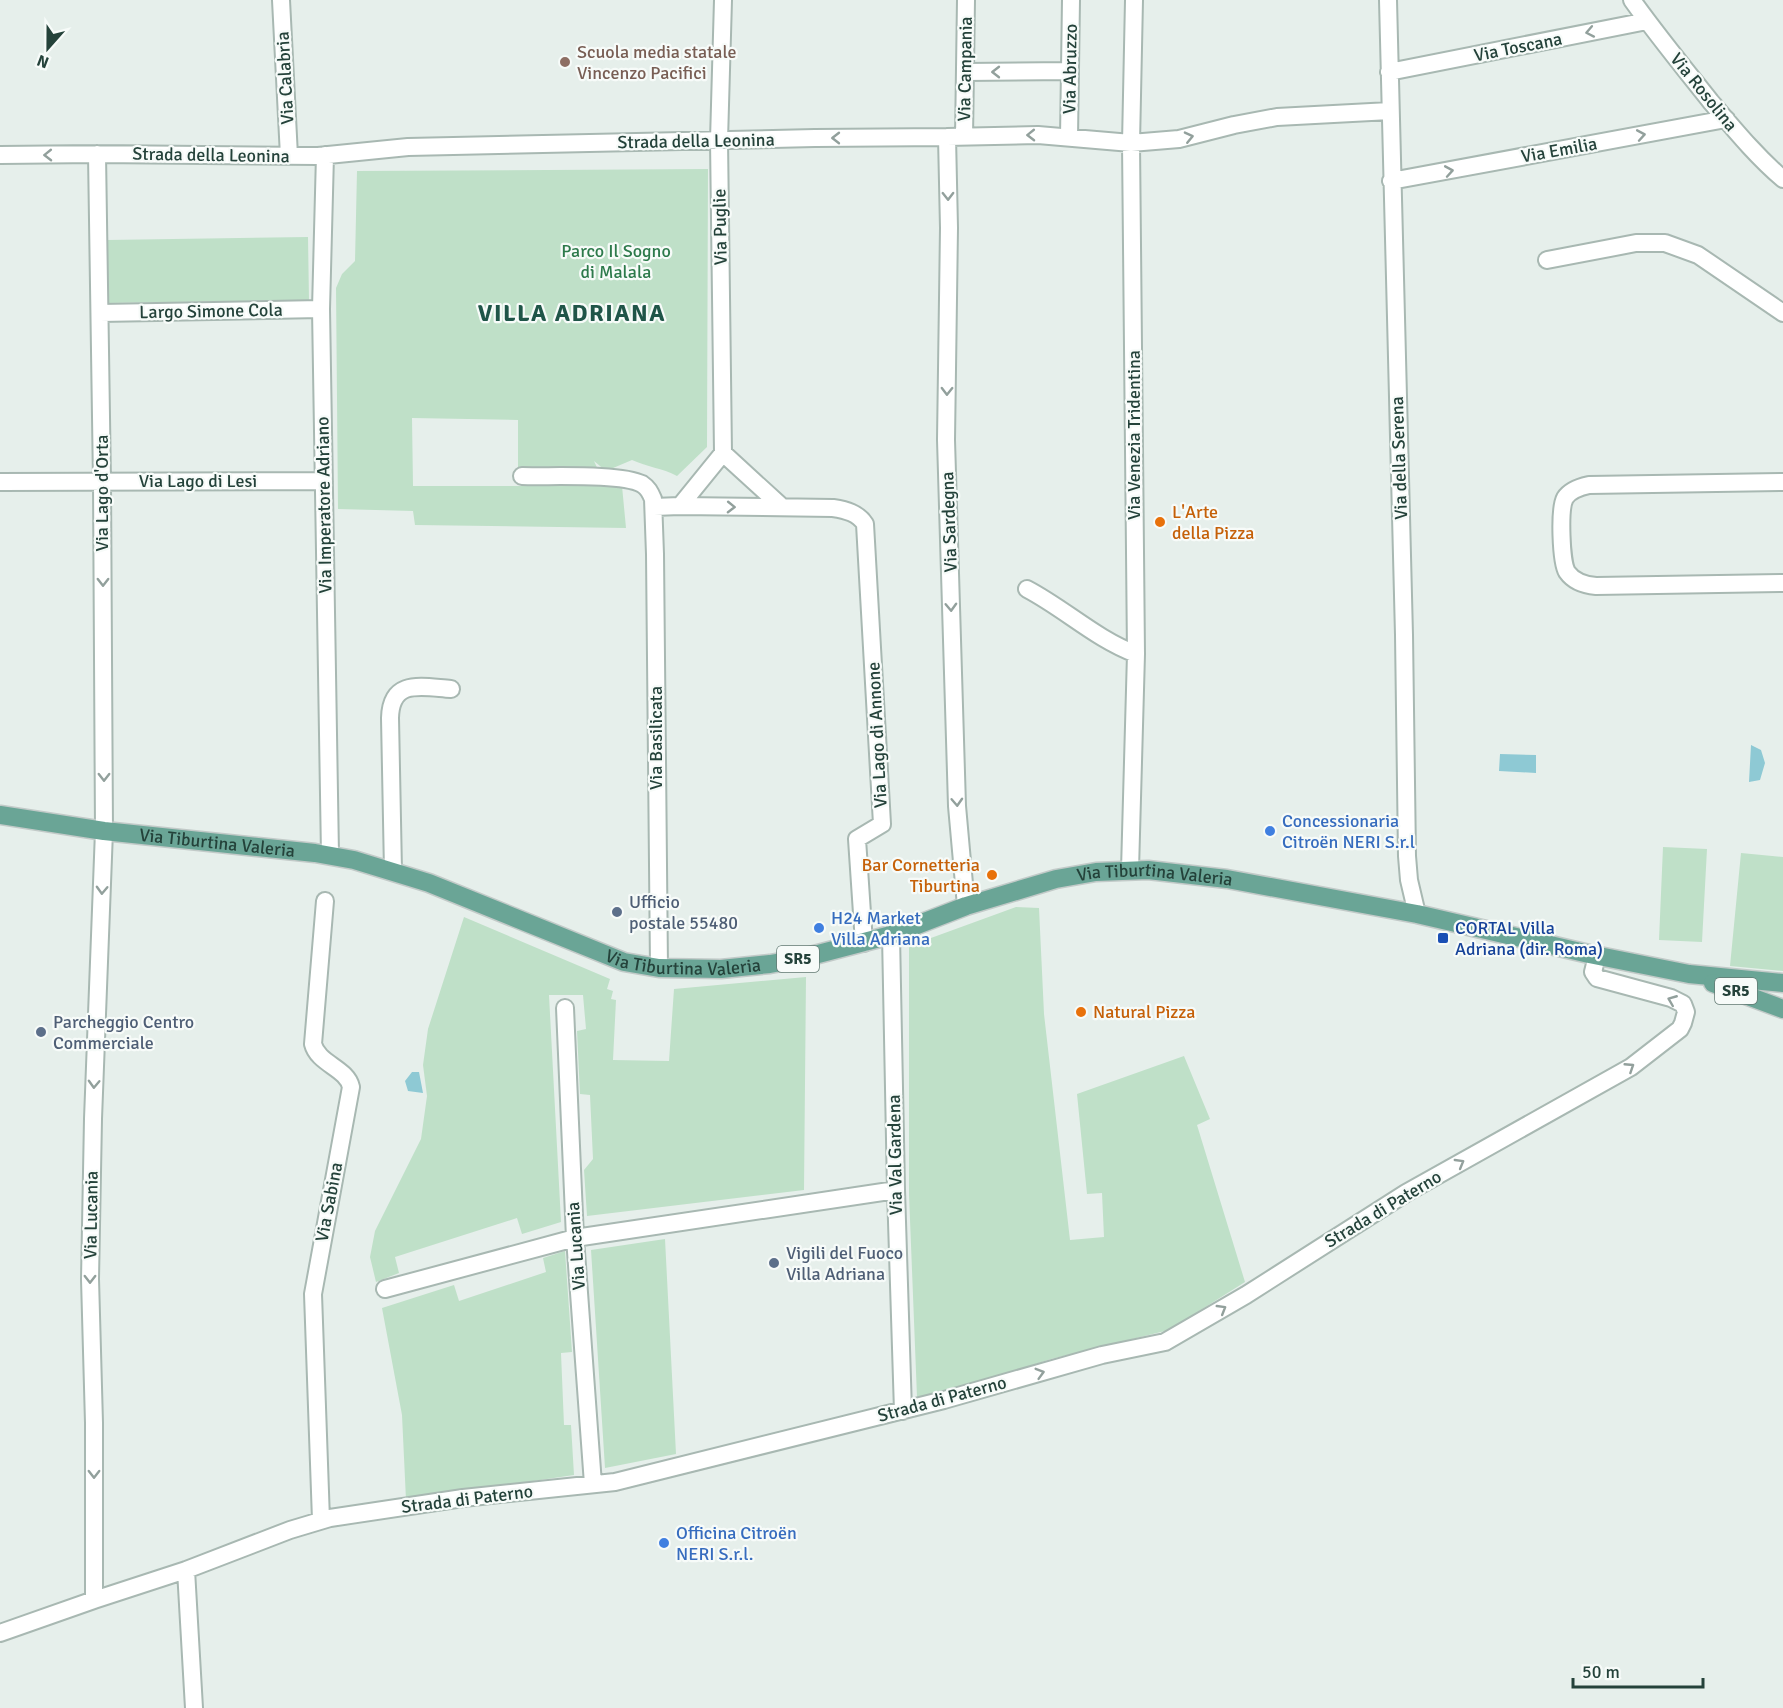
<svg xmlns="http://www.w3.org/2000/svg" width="1783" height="1708" viewBox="0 0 1783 1708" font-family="Signika,sans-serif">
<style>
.green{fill:#bfe0c8}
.water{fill:#8ec9d4}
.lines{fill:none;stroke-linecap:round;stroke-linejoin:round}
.minor-casing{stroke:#a8b8b2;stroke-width:20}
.primary-casing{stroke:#c2cac8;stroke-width:21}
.minor{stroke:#fff;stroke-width:16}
.primary{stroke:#6aa596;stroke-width:18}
.oneway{stroke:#92a09c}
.education-dot{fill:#8d6e63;stroke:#f7fbf9;stroke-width:2}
.food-dot{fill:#e8710a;stroke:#f7fbf9;stroke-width:2}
.shop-dot{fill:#3f7fe0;stroke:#f7fbf9;stroke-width:2}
.service-dot{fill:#5c6f8a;stroke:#f7fbf9;stroke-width:2}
.transit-dot{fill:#1a4fb4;stroke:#f7fbf9;stroke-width:2}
.labels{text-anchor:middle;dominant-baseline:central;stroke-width:4.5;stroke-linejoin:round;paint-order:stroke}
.shield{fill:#f7fbf9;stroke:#637a73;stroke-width:1.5}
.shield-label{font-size:16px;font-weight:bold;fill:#24423a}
.street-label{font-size:18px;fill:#24423a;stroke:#f7fbf9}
.education-label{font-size:18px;fill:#785e54;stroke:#f7fbf9;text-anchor:start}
.park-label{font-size:18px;fill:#2d7a4b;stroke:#f7fbf9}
.food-label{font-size:18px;fill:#c56008;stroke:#f7fbf9;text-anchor:start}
.shop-label{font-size:18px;fill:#366cbe;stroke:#f7fbf9;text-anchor:start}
.service-label{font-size:18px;fill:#4e5e75;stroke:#f7fbf9;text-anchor:start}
.transit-label{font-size:18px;fill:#164399;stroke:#f7fbf9;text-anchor:start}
.district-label{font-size:24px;font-weight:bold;letter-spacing:1.5px;fill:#1f5548;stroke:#f7fbf9}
</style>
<rect width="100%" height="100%" fill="#e6efeb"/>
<!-- green -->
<path class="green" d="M 708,169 L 707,447 L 677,476 C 662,468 647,467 632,460 L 606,471 L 594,461 L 600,474 L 518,471 L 518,420 L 412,418 L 413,486 L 622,486 L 626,528 L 415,525 L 413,511 L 338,509 L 336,288 L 342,274 L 355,261 L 357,171 Z
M 308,237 L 309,300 L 108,303 L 107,240 Z
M 1663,847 L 1707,849 L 1702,942 L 1659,940 Z
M 1741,853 L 1783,857 L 1783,971 L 1730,966 Z
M 1016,907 L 1039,908 L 1044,1014 L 1070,1240 L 1104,1237 L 1102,1193 L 1087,1194 L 1077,1094 L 1184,1056 L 1210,1119 L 1197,1125 L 1245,1282 L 1169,1330 L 1051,1359 L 935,1396 L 917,1397 L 909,1194 L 909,946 Z
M 464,917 L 610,979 L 607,989 L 613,991 L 611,999 L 616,1000 L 613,1060 L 669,1061 L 674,989 L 806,977 L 804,1190 L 587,1216 L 584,1170 L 593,1159 L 590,1095 L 580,1094 L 577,1031 L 586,1029 L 583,995 L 549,995 L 561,1222 L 522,1234 L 517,1218 L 395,1257 L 399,1273 L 376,1282 L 370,1257 L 375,1231 L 421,1139 L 427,1096 L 423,1065 L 428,1029 Z
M 665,1239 L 676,1454 L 605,1468 L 591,1250 Z
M 565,1251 L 572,1352 L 561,1353 L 564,1425 L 571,1425 L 574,1475 L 406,1500 L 402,1415 L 382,1308 L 454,1285 L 459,1301 L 546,1272 L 543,1258 Z"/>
<!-- water -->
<path class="water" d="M 1751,745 L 1761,750 L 1765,763 L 1760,780 L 1749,782 Z
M 1500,754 L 1536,755 L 1536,773 L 1499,771 Z
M 412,1072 L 419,1072 L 423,1093 L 408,1091 L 405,1081 Z"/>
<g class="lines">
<defs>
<path id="minor" d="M 281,0 L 289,156
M 1388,0 L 1404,635 L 1407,856 L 1409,880 L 1417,914
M 1632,0 C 1657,35 1684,68 1711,102 C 1734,129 1756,156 1783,179
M 965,72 L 1070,71
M 1389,72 L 1647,21
M 947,137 L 949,228 L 946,440 L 957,806 L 966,906
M 964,137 L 966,0
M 1069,137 L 1071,0
M 0,155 L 97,154 L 318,156 L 408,147 L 815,138 L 947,137 L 1038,135 L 1131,143 L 1179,139 L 1234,125 L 1277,117 L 1390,111
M 325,155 L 321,309 L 330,855
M 1391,181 L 1726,119
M 1547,260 L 1636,243 L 1665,243 L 1698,255 L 1783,313
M 100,313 L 321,309
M 723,453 L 719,140 L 723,0
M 723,453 L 782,507
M 522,476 C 549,477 620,473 642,484 C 648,488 650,492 653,499 L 655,554 L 659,968
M 0,482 L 324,481
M 1783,482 L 1589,485 C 1580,487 1570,490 1565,498 C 1559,509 1561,562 1567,572 C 1574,582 1584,585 1596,586 L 1783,583
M 680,506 L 723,453
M 654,507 L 680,506 L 833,508 C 846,510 858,513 865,524 L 882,824 L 857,839 L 864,943
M 1027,589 C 1065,609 1096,639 1136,654
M 1130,870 L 1136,654 L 1131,143 L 1134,0
M 393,871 L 390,718 C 391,678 422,687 451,689
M 891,935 L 896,1190 L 903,1411
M 565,1008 L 575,1238 L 593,1484
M 385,1289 L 575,1238 L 896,1190
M 321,1520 L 313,1294 L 351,1087 C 347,1068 318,1064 313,1044 L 325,901
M 186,1570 L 194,1708
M 94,1600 L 94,1423 L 90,1279 L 93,1119 L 104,831 L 102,482 L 97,154
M 0,1633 L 94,1600 L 186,1570 L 290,1530 L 330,1518 L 463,1498 L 615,1482 L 944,1400 L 1102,1355 L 1165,1342 L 1246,1295 L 1406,1193 L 1631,1067 L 1680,1029 L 1683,1023 L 1686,1012 L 1683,1004 L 1671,998 L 1597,978 L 1593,972 L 1597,956"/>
<g id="primary">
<path id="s1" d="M 0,815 L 104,831 L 315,853 L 354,860 L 429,883 L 624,962 L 659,968 L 721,969 L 770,964 L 799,959 L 891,935 L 966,906 L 1056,879 L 1096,872 L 1148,870 L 1227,879 L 1417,914 L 1589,954 L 1689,974 L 1783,983"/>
<path d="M 1713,983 L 1783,1009"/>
</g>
</defs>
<!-- minor casing -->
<use href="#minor" class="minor-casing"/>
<!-- primary casing -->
<use href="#primary" class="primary-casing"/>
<!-- minor -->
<use href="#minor" class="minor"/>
<!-- primary -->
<use href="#primary" class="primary"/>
</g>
<!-- one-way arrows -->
<defs><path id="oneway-chevron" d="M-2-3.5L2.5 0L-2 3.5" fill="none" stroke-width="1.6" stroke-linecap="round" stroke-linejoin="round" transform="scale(1.5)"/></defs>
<g class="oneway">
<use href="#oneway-chevron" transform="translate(1590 32) rotate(169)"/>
<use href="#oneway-chevron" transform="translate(996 72) rotate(180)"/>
<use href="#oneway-chevron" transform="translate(1031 135) rotate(179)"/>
<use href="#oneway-chevron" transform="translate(1641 135) rotate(-10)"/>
<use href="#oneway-chevron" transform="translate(1189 137) rotate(-13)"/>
<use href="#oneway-chevron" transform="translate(836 138) rotate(180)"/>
<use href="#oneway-chevron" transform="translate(48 155) rotate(179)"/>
<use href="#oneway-chevron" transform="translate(1449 171) rotate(-10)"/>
<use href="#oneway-chevron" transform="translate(948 196) rotate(89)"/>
<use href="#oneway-chevron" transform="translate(947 391) rotate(91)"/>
<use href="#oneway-chevron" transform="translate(731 507) rotate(1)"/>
<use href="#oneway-chevron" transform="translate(103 582) rotate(90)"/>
<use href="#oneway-chevron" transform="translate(951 607) rotate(88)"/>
<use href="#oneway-chevron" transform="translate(104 777) rotate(90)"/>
<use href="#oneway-chevron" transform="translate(957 802) rotate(87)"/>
<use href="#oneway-chevron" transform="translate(102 890) rotate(92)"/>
<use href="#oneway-chevron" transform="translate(1672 1000) rotate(-158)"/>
<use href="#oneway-chevron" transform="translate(1630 1067) rotate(-33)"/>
<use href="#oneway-chevron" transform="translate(94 1084) rotate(92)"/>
<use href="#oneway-chevron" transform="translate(1460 1163) rotate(-30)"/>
<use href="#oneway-chevron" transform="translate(90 1279) rotate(90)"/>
<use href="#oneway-chevron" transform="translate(1222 1309) rotate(-31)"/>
<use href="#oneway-chevron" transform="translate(1040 1373) rotate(-16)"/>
<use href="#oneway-chevron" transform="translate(94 1474) rotate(90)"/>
</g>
<!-- markers -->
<circle class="education-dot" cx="565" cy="62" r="6"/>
<g class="food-dot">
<circle cx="1160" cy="522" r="6"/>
<circle cx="992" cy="875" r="6"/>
<circle cx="1081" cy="1012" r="6"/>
</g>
<g class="shop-dot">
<circle cx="1270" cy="831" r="6"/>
<circle cx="819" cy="928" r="6"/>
<circle cx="664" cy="1543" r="6"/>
</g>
<g class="service-dot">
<circle cx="617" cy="912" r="6"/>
<circle cx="41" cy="1032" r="6"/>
<circle cx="774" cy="1263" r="6"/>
</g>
<rect class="transit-dot" x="1437" y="932" width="12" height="12" rx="3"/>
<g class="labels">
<!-- shield labels -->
<g class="shield">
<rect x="777" y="946" width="42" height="26" rx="4.5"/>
<rect x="1715" y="978" width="42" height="26" rx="4.5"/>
</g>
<g class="shield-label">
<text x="798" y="959">SR5</text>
<text x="1736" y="991">SR5</text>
</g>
<!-- street labels -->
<g class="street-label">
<text transform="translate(1518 47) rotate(-11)">Via Toscana</text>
<text transform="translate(965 69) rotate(-89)">Via Campania</text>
<text transform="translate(1070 69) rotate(-89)">Via Abruzzo</text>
<text transform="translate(285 78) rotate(-93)">Via Calabria</text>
<text transform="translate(1704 92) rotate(51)">Via Rosolina</text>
<text transform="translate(696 141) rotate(-1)">Strada della Leonina</text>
<text transform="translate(1559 150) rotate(-10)">Via Emilia</text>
<text transform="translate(211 155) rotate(1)">Strada della Leonina</text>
<text transform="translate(720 227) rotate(-91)">Via Puglie</text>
<text transform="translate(211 311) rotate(-1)">Largo Simone Cola</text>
<text transform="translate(1134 435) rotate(-90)">Via Venezia Tridentina</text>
<text transform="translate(1399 458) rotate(-92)">Via della Serena</text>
<text x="198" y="481">Via Lago di Lesi</text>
<text transform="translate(102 493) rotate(-90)">Via Lago d'Orta</text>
<text transform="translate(324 505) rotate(-91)">Via Imperatore Adriano</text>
<text transform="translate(949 522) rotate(-92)">Via Sardegna</text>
<text transform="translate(877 735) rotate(-93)">Via Lago di Annone</text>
<text transform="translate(656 738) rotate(-90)">Via Basilicata</text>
<text stroke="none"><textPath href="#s1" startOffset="219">Via Tiburtina Valeria</textPath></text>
<text stroke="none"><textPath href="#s1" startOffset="1191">Via Tiburtina Valeria</textPath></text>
<text stroke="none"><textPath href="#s1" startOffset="705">Via Tiburtina Valeria</textPath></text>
<text transform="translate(895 1155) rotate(-91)">Via Val Gardena</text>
<text transform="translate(329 1202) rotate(-79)">Via Sabina</text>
<text transform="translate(1383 1209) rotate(-31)">Strada di Paterno</text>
<text transform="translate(91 1215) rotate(-89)">Via Lucania</text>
<text transform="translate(576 1246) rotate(-94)">Via Lucania</text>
<text transform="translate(942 1399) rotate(-15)">Strada di Paterno</text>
<text transform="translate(467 1499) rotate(-7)">Strada di Paterno</text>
</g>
<!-- education labels -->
<g class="education-label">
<text x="577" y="52">Scuola media statale<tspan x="577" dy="21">Vincenzo Pacifici</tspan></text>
</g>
<!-- park labels -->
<g class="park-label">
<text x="616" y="251">Parco Il Sogno<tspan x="616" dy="21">di Malala</tspan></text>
</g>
<!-- food labels -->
<g class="food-label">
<text x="1172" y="512">L'Arte<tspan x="1172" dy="21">della Pizza</tspan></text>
<text x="980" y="865" text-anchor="end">Bar Cornetteria<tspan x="980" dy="21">Tiburtina</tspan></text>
<text x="1093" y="1012">Natural Pizza</text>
</g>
<!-- shop labels -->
<g class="shop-label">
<text x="1282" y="821">Concessionaria<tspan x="1282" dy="21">Citroën NERI S.r.l</tspan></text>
<text x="831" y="918">H24 Market<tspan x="831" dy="21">Villa Adriana</tspan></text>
<text x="676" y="1533">Officina Citroën<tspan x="676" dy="21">NERI S.r.l.</tspan></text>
</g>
<!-- service labels -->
<g class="service-label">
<text x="629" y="902">Ufficio<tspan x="629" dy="21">postale 55480</tspan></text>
<text x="53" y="1022">Parcheggio Centro<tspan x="53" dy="21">Commerciale</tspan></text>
<text x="786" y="1253">Vigili del Fuoco<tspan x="786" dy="21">Villa Adriana</tspan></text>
</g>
<!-- transit labels -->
<g class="transit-label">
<text x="1455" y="928">CORTAL Villa<tspan x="1455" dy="21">Adriana (dir. Roma)</tspan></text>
</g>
<!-- district labels -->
<g class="district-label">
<text x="572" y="313">VILLA ADRIANA</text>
</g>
</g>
<!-- north arrow -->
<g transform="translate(48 48) rotate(201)" stroke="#f7fbf9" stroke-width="4.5" paint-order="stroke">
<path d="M0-4.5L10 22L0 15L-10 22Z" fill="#24423a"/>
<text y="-9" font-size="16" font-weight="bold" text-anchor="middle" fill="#24423a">N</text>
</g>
<!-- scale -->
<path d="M1573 1678v9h130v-9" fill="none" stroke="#24423a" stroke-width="3"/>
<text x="1582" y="1678" font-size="18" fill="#24423a" stroke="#f7fbf9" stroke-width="4.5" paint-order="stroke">50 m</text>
</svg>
